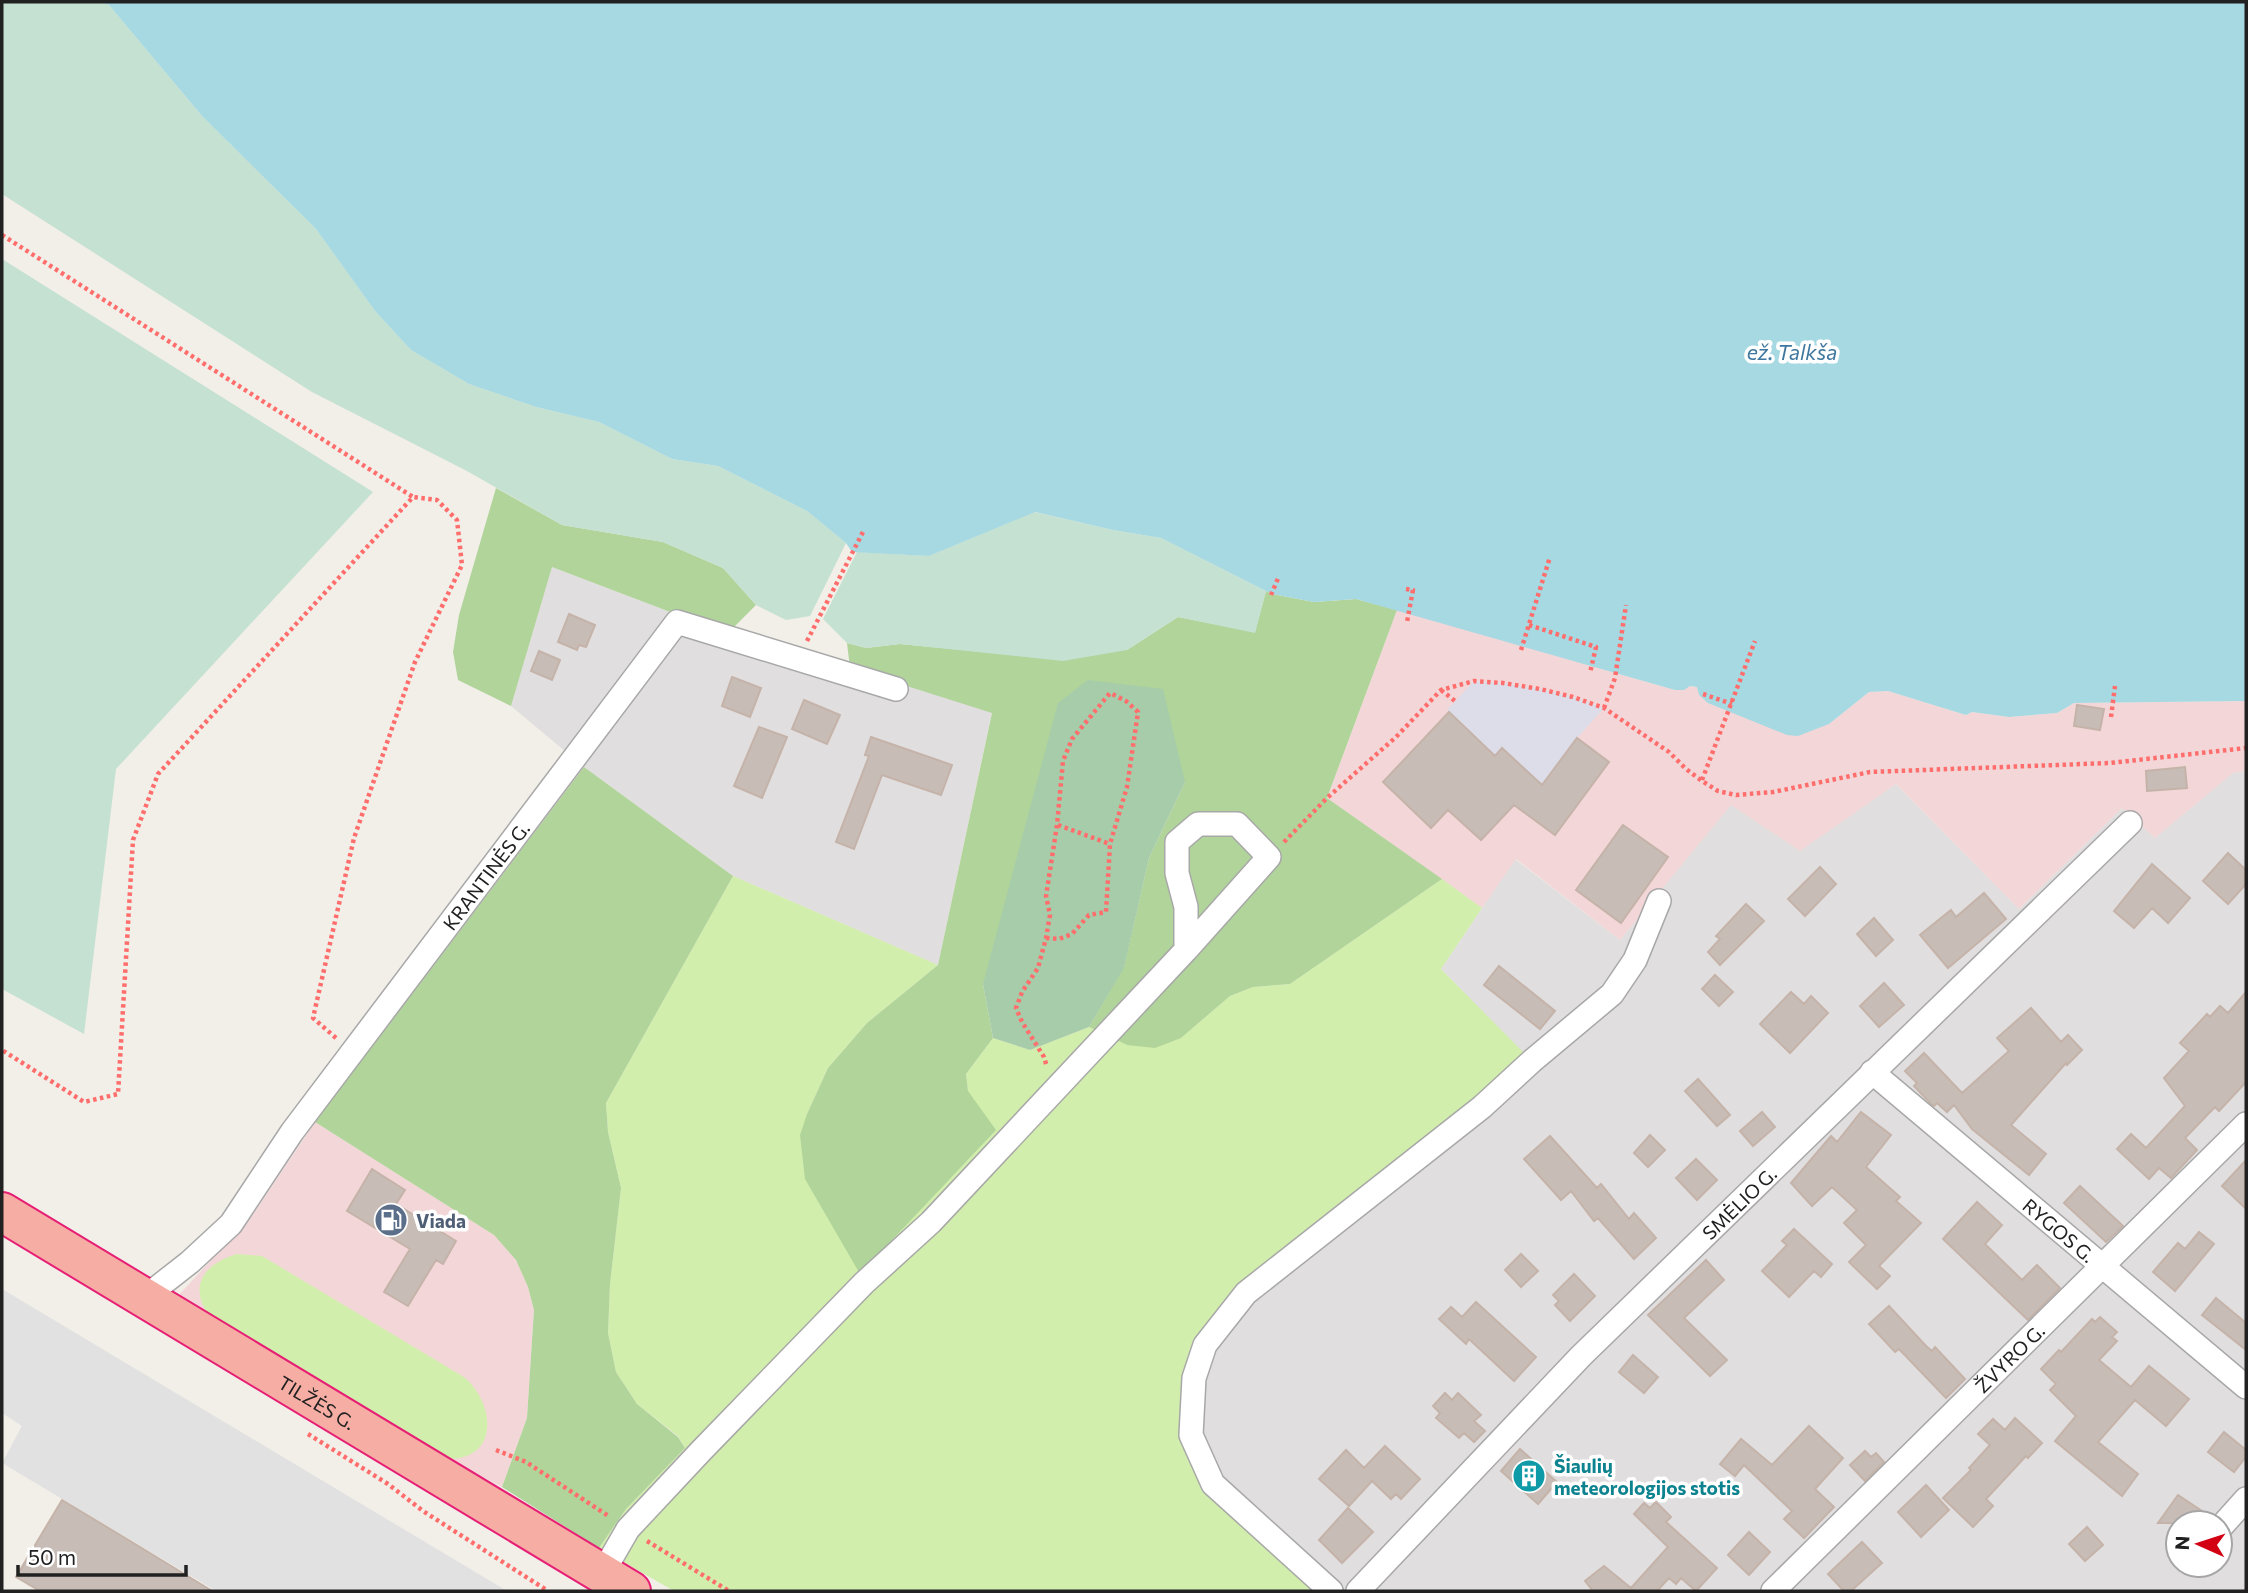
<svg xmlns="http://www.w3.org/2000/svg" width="2248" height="1593" viewBox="0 0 2248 1593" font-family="Commissioner,sans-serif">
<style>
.residential{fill:#e0dede;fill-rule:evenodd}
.commercial{fill:#f3d7d8}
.grass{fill:#d2eeac}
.forest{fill:#b0d49a}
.wetland{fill:#c4e1d1}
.cemetery{fill:#a7ccaa}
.parking{fill:#e1e1e1}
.plaza{fill:#dcdde8}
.water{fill:#a6d9e2}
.building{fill:#c7bdb6;stroke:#c5b3a9;stroke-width:2}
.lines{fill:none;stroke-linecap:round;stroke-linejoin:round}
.minor-casing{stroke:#a8a8a8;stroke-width:26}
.trunk-casing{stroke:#e61f75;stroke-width:42}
.path{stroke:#ff6e6c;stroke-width:4.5;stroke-dasharray:3.5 3.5;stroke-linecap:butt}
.minor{stroke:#fff;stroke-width:23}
.trunk{stroke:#f6ada4;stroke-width:38}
.labels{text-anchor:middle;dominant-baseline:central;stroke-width:7;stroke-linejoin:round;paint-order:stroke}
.street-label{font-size:19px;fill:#212121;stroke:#fff}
.service-label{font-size:19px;font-weight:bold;fill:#4e5e75;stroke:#fff;text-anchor:start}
.culture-label{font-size:19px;font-weight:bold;fill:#0d838f;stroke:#fff;text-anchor:start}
.water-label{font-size:21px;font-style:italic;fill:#3f779f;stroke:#fff}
</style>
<rect width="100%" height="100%" fill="#f2eee8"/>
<!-- residential -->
<path class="residential" d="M 552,567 L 686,618 L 992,712 L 938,965 L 733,876 L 584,767 L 511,706 Z
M 2246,771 L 2246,1591 L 1331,1591 L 1213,1484 L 1191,1435 L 1194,1378 L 1246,1293 L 1531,1061 L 1441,969 L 1515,859 L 1620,940 L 1731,804 L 1800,850 L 1896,784 L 2019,909 L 2122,808 L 2155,838 L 2233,773 ZM 2178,1523 L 2220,1523 L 2220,1565 L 2178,1565 Z"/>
<!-- commercial -->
<path class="commercial" d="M 1397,610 L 1675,690 L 1690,686 L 1697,687 L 1829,724 L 1869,692 L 1888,691 L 1966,715 L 1972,712 L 2009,717 L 2057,713 L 2074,703 L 2246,701 L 2246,771 L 2233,773 L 2155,838 L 2122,808 L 2019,909 L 1896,784 L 1800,851 L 1731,805 L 1620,940 L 1516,859 L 1482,908 L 1327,798 Z
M 315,1122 L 494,1235 L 516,1260 L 528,1287 L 534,1310 L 527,1418 L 502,1487 L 449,1459 L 176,1298 L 252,1216 Z"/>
<!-- grass -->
<path class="grass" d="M 733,876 L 938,965 L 867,1023 L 828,1068 L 807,1114 L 968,1091 L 966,1074 L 993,1038 L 1030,1050 L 1089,1027 L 1127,1045 L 1181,1038 L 1230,996 L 1253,987 L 1290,984 L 1442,879 L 1482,908 L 1441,969 L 1532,1061 L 1246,1293 L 1205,1345 L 1191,1435 L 1213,1483 L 1331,1591 L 674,1591 L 599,1548 L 626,1509 L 685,1448 L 678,1436 L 637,1404 L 616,1372 L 608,1333 L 610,1284 L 621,1188 L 608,1132 L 606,1103 Z
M 237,1254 L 262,1256 L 464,1377 C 495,1403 500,1458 449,1459 L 211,1318 C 187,1287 203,1264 237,1254 Z"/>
<!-- forest -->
<path class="forest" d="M 496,488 L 562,525 L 663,542 L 723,568 L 756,605 L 730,631 L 686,618 L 552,567 L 511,706 L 458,680 L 453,652 L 459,615 Z
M 1266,591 L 1272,594 L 1314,602 L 1356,599 L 1397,610 L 1327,798 L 1442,879 L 1290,984 L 1253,987 L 1230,996 L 1181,1038 L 1155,1048 L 1127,1045 L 1089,1027 L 1124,967 L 1149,858 L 1185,782 L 983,984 L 993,1038 L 966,1074 L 968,1091 L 996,1130 L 860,1274 L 805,1179 L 800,1135 L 807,1114 L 828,1068 L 867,1023 L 938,965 L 992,713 L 850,668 L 847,643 L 866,648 L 900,644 L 963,650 L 1127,650 L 1178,617 L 1255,632 Z
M 584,767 L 733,876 L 606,1103 L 608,1132 L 621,1188 L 610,1284 L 608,1333 L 616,1372 L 637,1404 L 678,1437 L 685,1448 L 626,1509 L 599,1548 L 502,1487 L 527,1418 L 534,1310 L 528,1287 L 516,1260 L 494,1235 L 315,1122 Z"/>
<!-- wetland -->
<path class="wetland" d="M 2,2 L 99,2 L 109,5 L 202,116 L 316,229 L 375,311 L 411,350 L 469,384 L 536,407 L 599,422 L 672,459 L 718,466 L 807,511 L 846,543 L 810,616 L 786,620 L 756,605 L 723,568 L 663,542 L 562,525 L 467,471 L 312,392 L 2,194 Z
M 2,259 L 373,492 L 116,769 L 84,1034 L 2,989 Z
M 1034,512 L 1113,530 L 1161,538 L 1266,591 L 1255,633 L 1178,617 L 1127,650 L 1063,661 L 900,644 L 866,648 L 847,643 L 823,619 L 857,552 L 929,556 Z"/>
<!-- cemetery -->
<path class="cemetery" d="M 1088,680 L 1163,689 L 1185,782 L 1149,858 L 1124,968 L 1089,1027 L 1030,1050 L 993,1038 L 983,984 L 1058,703 Z"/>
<!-- parking -->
<path class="parking" d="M 2,1289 L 507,1591 L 216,1591 L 2,1463 L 22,1426 L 2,1413 Z"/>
<!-- plaza -->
<path class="plaza" d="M 1474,681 L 1503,683 L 1540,689 L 1573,697 L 1604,708 L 1577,738 L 1542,785 L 1503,748 L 1495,756 L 1447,710 Z"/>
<!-- water -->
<path class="water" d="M 99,2 L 2246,2 L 2246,701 L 2074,703 L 2057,713 L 2009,717 L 1972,712 L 1966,715 L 1888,691 L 1869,692 L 1829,724 L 1798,736 L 1787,735 L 1708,703 L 1699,695 L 1697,687 L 1690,686 L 1684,690 L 1675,690 L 1356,599 L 1314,602 L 1272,594 L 1161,538 L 1113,530 L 1035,512 L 929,556 L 852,552 L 846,543 L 807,511 L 718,466 L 672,459 L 599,422 L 536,407 L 469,384 L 411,350 L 375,311 L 316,229 L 202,116 L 109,5 Z"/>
<!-- building -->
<path class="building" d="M 569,614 L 595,625 L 586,647 L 579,645 L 577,650 L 558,642 Z
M 539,651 L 560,660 L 552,680 L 531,671 Z
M 732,677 L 761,688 L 750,717 L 722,706 Z
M 804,700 L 840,715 L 827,744 L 792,729 Z
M 2077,705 L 2104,709 L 2100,730 L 2074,726 Z
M 1449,712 L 1495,756 L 1502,748 L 1542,785 L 1577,738 L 1609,762 L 1555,835 L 1514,805 L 1481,840 L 1448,810 L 1431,828 L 1383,782 Z
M 759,727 L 787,737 L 762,798 L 734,786 Z
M 871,737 L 952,765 L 941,795 L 882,775 L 854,849 L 836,842 L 869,756 L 865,755 Z
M 2185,767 L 2187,788 L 2147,791 L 2146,771 Z
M 1623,825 L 1668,857 L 1621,923 L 1576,890 Z
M 2228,853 L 2246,870 L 2246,884 L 2228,904 L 2203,881 Z
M 2152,864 L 2190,898 L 2168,923 L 2152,908 L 2134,928 L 2114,911 Z
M 1820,867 L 1836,884 L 1805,916 L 1788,899 Z
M 1984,893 L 2006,919 L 1948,968 L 1920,935 L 1951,910 L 1956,917 Z
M 1746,904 L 1764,921 L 1720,965 L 1708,952 L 1720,939 L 1716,936 Z
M 1874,918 L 1893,940 L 1876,956 L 1857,934 Z
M 1499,966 L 1555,1011 L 1540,1029 L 1484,985 Z
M 1715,975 L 1733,992 L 1719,1006 L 1702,989 Z
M 1884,983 L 1904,1005 L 1879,1027 L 1860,1006 Z
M 1791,992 L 1804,1004 L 1811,996 L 1828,1013 L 1790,1053 L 1760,1024 Z
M 2246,992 L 2246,1082 L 2219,1111 L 2215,1107 L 2185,1138 L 2197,1150 L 2171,1178 L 2159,1168 L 2149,1179 L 2117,1149 L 2131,1134 L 2146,1148 L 2185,1106 L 2164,1078 L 2189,1051 L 2180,1043 L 2207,1014 L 2210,1017 L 2220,1006 L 2228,1013 Z
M 2031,1008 L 2061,1042 L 2068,1035 L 2082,1050 L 2067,1065 L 2066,1063 L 2011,1125 L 2046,1154 L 2029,1175 L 1972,1129 L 1954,1105 L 1947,1112 L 1937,1103 L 1934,1106 L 1931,1104 L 1914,1086 L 1917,1083 L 1905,1071 L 1924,1053 L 1962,1093 L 2009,1051 L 1997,1038 Z
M 1698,1079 L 1730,1115 L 1717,1126 L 1685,1091 Z
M 1762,1112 L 1775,1127 L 1753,1146 L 1740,1131 Z
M 1861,1112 L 1891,1135 L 1866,1167 L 1900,1197 L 1896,1201 L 1921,1223 L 1879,1266 L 1890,1276 L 1877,1289 L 1849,1262 L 1866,1245 L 1844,1223 L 1857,1210 L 1832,1187 L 1812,1206 L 1791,1183 L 1831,1136 L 1837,1142 Z
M 1650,1135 L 1665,1150 L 1648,1167 L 1634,1153 Z
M 1550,1136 L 1597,1188 L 1601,1184 L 1629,1219 L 1634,1213 L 1656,1238 L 1634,1259 L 1598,1218 L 1594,1221 L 1571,1191 L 1561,1200 L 1524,1159 Z
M 1696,1159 L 1717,1180 L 1697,1200 L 1676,1178 Z
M 2246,1160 L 2246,1209 L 2222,1186 Z
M 372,1169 L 405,1190 L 396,1204 L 456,1241 L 443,1264 L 436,1260 L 408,1306 L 384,1292 L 410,1249 L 347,1211 Z
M 2080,1186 L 2123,1226 L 2106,1242 L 2064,1203 Z
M 1977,1202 L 2002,1225 L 1985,1244 L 2022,1280 L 2037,1265 L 2060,1288 L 2028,1320 L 1943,1239 Z
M 1794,1229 L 1832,1264 L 1821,1277 L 1814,1271 L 1789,1297 L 1762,1271 L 1787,1245 L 1782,1241 Z
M 2199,1232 L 2214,1244 L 2175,1291 L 2153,1272 L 2178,1243 L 2185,1249 Z
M 1521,1254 L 1538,1271 L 1521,1287 L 1505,1270 Z
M 1706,1260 L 1724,1280 L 1684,1318 L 1727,1360 L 1710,1376 L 1648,1315 Z
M 1574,1274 L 1595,1296 L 1570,1321 L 1555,1305 L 1559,1301 L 1553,1295 Z
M 2216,1298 L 2246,1323 L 2246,1350 L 2202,1315 Z
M 1476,1302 L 1536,1357 L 1514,1381 L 1469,1339 L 1466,1344 L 1439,1319 L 1451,1307 L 1462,1317 Z
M 1889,1306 L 1926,1346 L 1932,1351 L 1935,1347 L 1965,1379 L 1946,1398 L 1899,1349 L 1895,1352 L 1869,1324 Z
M 2100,1317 L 2117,1332 L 2112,1337 L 2117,1341 L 2099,1360 L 2131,1387 L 2149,1366 L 2189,1399 L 2166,1426 L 2135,1400 L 2098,1442 L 2138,1474 L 2122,1496 L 2055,1441 L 2076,1416 L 2050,1390 L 2056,1384 L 2041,1369 L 2059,1350 L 2061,1352 L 2092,1319 L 2095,1322 Z
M 1633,1355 L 1658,1377 L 1644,1393 L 1619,1372 Z
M 1445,1393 L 1452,1400 L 1458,1393 L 1481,1415 L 1474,1421 L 1485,1431 L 1474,1442 L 1464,1433 L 1459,1438 L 1436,1418 L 1440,1413 L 1433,1406 Z
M 2015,1418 L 2042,1443 L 2028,1458 L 2026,1456 L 1986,1499 L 1993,1506 L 1973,1527 L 1943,1498 L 1971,1470 L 1969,1468 L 1990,1445 L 1978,1434 L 1993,1419 L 2005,1430 Z
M 1809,1426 L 1843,1458 L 1815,1489 L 1834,1507 L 1804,1538 L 1784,1519 L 1792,1511 L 1744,1465 L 1735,1476 L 1720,1464 L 1741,1439 L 1772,1465 Z
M 2224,1432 L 2246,1450 L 2246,1457 L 2234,1472 L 2208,1452 Z
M 1385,1446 L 1420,1479 L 1401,1499 L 1396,1494 L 1391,1499 L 1372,1481 L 1349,1506 L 1319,1479 L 1346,1450 L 1364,1468 Z
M 1520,1449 L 1557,1482 L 1538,1504 L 1501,1471 Z
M 1865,1451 L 1871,1457 L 1876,1453 L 1884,1462 L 1865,1481 L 1850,1465 Z
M 1926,1485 L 1949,1510 L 1921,1537 L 1898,1512 Z
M 2178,1495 L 2211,1517 L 2207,1523 L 2158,1523 Z
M 62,1500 L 145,1550 L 212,1591 L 40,1591 L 16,1577 Z
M 1656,1502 L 1671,1517 L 1666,1522 L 1717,1568 L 1696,1591 L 1681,1578 L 1676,1584 L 1669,1578 L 1657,1591 L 1593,1591 L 1585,1581 L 1604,1566 L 1631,1588 L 1668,1547 L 1634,1514 L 1644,1503 L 1650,1508 Z
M 1348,1508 L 1373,1532 L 1342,1563 L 1319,1540 Z
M 2087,1527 L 2103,1545 L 2085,1561 L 2069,1544 Z
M 1749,1532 L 1770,1552 L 1749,1575 L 1728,1555 Z
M 1862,1542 L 1882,1563 L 1851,1591 L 1844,1591 L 1828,1574 Z"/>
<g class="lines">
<defs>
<g id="minor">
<path id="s1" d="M 1872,1072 L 2246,1387"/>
<path id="s2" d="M 144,1298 L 190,1262 L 231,1224 L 292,1132 L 677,622 L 896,689"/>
<path d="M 2220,1528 L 2246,1499"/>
<path d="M 602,1574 L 628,1529 L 701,1451 L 864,1283 L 931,1222 L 1186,950 L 1269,857 L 1237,824 L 1198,824 L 1177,842 L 1177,873 L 1186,907 L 1186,950"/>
<path d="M 1331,1591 L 1213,1484 L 1191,1435 L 1194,1378 L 1205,1345 L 1246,1293 L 1482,1107 L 1532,1061 L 1612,994 L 1635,960 L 1659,901"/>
<path id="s3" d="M 1358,1591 L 1581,1356 L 2130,823"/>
<path id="s4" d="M 1773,1591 L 2246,1124"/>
</g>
<g id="trunk">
<path id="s5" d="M 2,1212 L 631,1591"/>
</g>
</defs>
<!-- minor casing -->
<use href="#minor" class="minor-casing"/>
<!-- trunk casing -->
<use href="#trunk" class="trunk-casing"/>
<!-- path -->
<path class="path" d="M 2,235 L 413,497 L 158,774 L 133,840 L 118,1094 L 84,1102 L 2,1050
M 1406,589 L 1413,590 L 1407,622
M 1271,595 L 1279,576
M 1529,625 L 1596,647 L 1590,673
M 807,641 L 864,530
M 1521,650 L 1550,557
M 1441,690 L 1455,701
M 1703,694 L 1732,704
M 1604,708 L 1615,678 L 1626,605
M 2111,717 L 2115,686
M 1702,780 L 1755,641
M 1058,825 L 1110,844
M 1284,842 L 1327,798 L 1396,737 L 1441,690 L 1474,681 L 1503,683 L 1540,689 L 1573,697 L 1604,708 L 1669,752 L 1686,769 L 1702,781 L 1718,791 L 1736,795 L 1773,792 L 1870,772 L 2110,763 L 2246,748
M 1046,938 L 1059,939 L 1072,934 L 1089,915 L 1106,912 L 1110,844 L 1127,787 L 1138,712 L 1126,701 L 1110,693 L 1072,739 L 1063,761 L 1057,825 L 1046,896 L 1050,915 L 1046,938 L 1038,968 L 1022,992 L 1016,1008 L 1022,1022 L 1044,1057 L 1047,1067
M 336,1038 L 313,1018 L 354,838 L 415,662 L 462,565 L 457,520 L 437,500 L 413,497
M 308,1434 L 388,1484 L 423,1511 L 548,1591
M 496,1450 L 526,1462 L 610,1517
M 647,1541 L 729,1591"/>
<!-- minor -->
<use href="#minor" class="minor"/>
<!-- trunk -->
<use href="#trunk" class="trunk"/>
</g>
<!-- icons -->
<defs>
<symbol id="fuel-disc" viewBox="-11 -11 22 22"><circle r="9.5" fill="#5c6f8a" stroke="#fff"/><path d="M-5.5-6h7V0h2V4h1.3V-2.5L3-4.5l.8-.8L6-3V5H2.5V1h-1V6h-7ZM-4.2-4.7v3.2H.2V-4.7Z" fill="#fff"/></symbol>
<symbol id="building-disc" viewBox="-11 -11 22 22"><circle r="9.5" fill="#0f9aa8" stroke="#fff"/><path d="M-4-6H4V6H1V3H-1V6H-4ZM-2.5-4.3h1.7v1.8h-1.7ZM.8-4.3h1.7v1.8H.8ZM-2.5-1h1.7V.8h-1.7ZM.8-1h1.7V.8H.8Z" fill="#fff"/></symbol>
</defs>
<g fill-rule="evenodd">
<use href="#fuel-disc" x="372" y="1201" width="38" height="38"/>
<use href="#building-disc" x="1510" y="1457" width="38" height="38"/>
</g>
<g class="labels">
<!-- street labels -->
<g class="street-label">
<text stroke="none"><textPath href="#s2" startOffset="546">KRANTINĖS G.</textPath></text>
<text stroke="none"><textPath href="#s3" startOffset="544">SMĖLIO G.</textPath></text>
<text stroke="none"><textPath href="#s1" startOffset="245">RYGOS G.</textPath></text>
<text stroke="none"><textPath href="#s4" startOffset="332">ŽVYRO G.</textPath></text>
<text stroke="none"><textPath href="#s5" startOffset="368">TILŽĖS G.</textPath></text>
</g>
<!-- service labels -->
<g class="service-label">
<text x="416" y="1220">Viada</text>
</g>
<!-- culture labels -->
<g class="culture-label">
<text x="1554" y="1465">Šiaulių<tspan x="1554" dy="22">meteorologijos stotis</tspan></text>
</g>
<!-- water labels -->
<g class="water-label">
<text x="1792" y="351">ež. Talkša</text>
</g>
</g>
<!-- border -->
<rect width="2248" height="1593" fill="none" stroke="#212121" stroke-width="7"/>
<!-- north arrow -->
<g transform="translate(2199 1544) rotate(273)"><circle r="33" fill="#ffffff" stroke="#a6a6a6" stroke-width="2"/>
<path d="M0-5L12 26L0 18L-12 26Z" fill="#d30013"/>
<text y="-10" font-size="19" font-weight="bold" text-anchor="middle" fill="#212121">N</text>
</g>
<!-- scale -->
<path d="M18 1565v10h168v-10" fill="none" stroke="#212121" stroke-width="3.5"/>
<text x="28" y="1565" font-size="21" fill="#212121" stroke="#ffffff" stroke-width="5" paint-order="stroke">50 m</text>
</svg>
